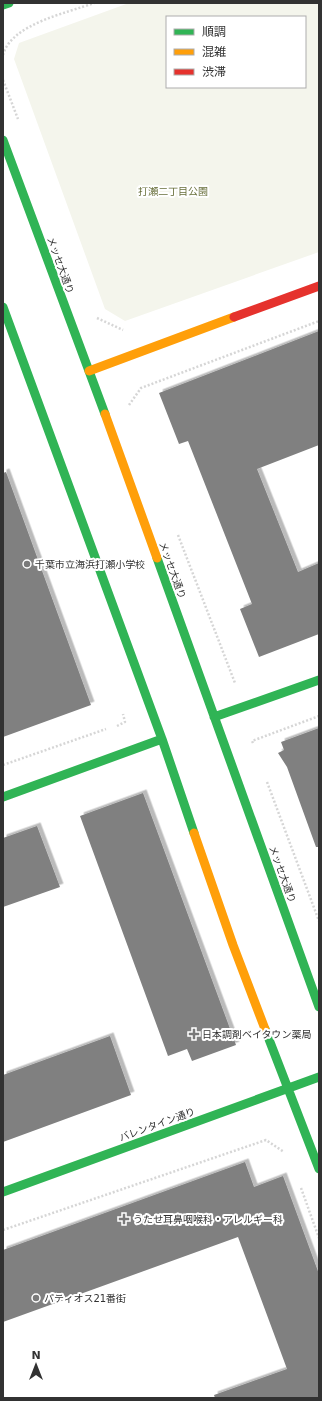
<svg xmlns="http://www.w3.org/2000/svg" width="322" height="1401" viewBox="0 0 322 1401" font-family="'DejaVu Sans','Noto Sans JP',sans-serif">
<defs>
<filter id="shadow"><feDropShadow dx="3.5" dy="-3.5" stdDeviation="0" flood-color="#0004"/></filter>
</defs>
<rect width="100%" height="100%" fill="#fff"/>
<!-- green -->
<path fill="#f4f5ec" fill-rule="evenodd" d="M129,3h190v249l-194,69 -20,-12 -91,-250 5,-16zM167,17h138v70h-138z"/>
<!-- building -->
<path fill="#808080" filter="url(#shadow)" d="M319,331v114l-62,24 41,103 21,-9v71l-60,23 -19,-48 12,-5 -64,-163 -9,3 -20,-51z
M6,472l85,233 -88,32v-264z
M319,728v119h-3l-29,-80 -9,-14 6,-3 -3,-8z
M143,793l93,252 -44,16 -5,-12 -19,7 -88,-240z
M37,826l23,61 -57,20v-69z
M110,1036l21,59 -128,47v-67z
M245,1162l9,25 29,-11 36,98v124h-104l-1,-3 73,-26 -49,-132 -235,85v-72z"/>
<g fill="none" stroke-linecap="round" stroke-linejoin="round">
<!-- path -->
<path stroke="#d6d6d6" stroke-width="2.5" stroke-dasharray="2 2" stroke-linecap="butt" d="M3,55c8,-31 64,-42 91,-52
M3,80l15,39
M97,318l26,12
M129,405l12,-17 178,-67
M178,535l57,148
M117,726l8,-4 -2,-8
M253,743l-1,-2 67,-25
M3,765l103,-36
M267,782l52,139
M301,1188l18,50
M3,1230l263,-90 18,12"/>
<!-- fast -->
<path stroke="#30b455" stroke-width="9" d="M3,5l6,-2
M3,140l102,274
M3,307l159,432 32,94
M157,558l162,449
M214,717l105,-37
M3,797l159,-58
M265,1029l54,140
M3,1192l316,-115"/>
<!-- slow -->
<path stroke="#ff9f0a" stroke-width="9" d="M89,371l145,-54
M105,414l52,144
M194,833l39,112 32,84"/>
<!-- jam -->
<path stroke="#e5322d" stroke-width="9" d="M234,317l85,-31"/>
</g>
<!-- markers -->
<g fill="#7a7a7a" stroke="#fff" stroke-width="1.5">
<circle cx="27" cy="564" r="4"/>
<path d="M192 1028h4v4h4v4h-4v4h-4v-4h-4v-4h4z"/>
<path d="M122 1213h4v4h4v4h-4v4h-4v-4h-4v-4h4z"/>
<circle cx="36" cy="1298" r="4"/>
</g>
<g text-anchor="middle" stroke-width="4" stroke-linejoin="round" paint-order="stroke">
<!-- park labels -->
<g font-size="10" fill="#69703c" stroke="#fff">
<text x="173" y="195">打瀬二丁目公園</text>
</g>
<!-- street labels -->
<g font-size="10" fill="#323232" stroke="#fff">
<text transform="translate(61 265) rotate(70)" y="4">メッセ大通り</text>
<text transform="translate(173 570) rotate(70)" y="4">メッセ大通り</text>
<text transform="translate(283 874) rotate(70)" y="4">メッセ大通り</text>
<text transform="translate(157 1124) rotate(-20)" y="4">バレンタイン通り</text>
</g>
<!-- poi labels -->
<g font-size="10" fill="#323232" stroke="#fff" text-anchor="start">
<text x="35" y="568">千葉市立海浜打瀬小学校</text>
<text x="202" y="1038">日本調剤ベイタウン薬局</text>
<text x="133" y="1223">うたせ耳鼻咽喉科・アレルギー科</text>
<text x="44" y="1302">パティオス21番街</text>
</g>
</g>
<!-- border -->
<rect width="322" height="1401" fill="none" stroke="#323232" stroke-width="8"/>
<!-- legend -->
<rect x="166" y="16" width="140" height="72" fill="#ffffff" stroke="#adadad"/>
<rect x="174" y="29" width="20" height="6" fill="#30b455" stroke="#adadad"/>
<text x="202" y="36" font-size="12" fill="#323232">順調</text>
<rect x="174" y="49" width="20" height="6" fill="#ff9f0a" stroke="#adadad"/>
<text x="202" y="56" font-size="12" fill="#323232">混雑</text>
<rect x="174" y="69" width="20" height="6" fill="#e5322d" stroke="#adadad"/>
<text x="202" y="76" font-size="12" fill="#323232">渋滞</text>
<!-- north arrow -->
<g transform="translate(36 1365)" stroke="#ffffff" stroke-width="3" paint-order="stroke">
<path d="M0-3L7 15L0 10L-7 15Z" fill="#323232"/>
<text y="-6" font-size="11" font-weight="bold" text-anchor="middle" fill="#323232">N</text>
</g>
</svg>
